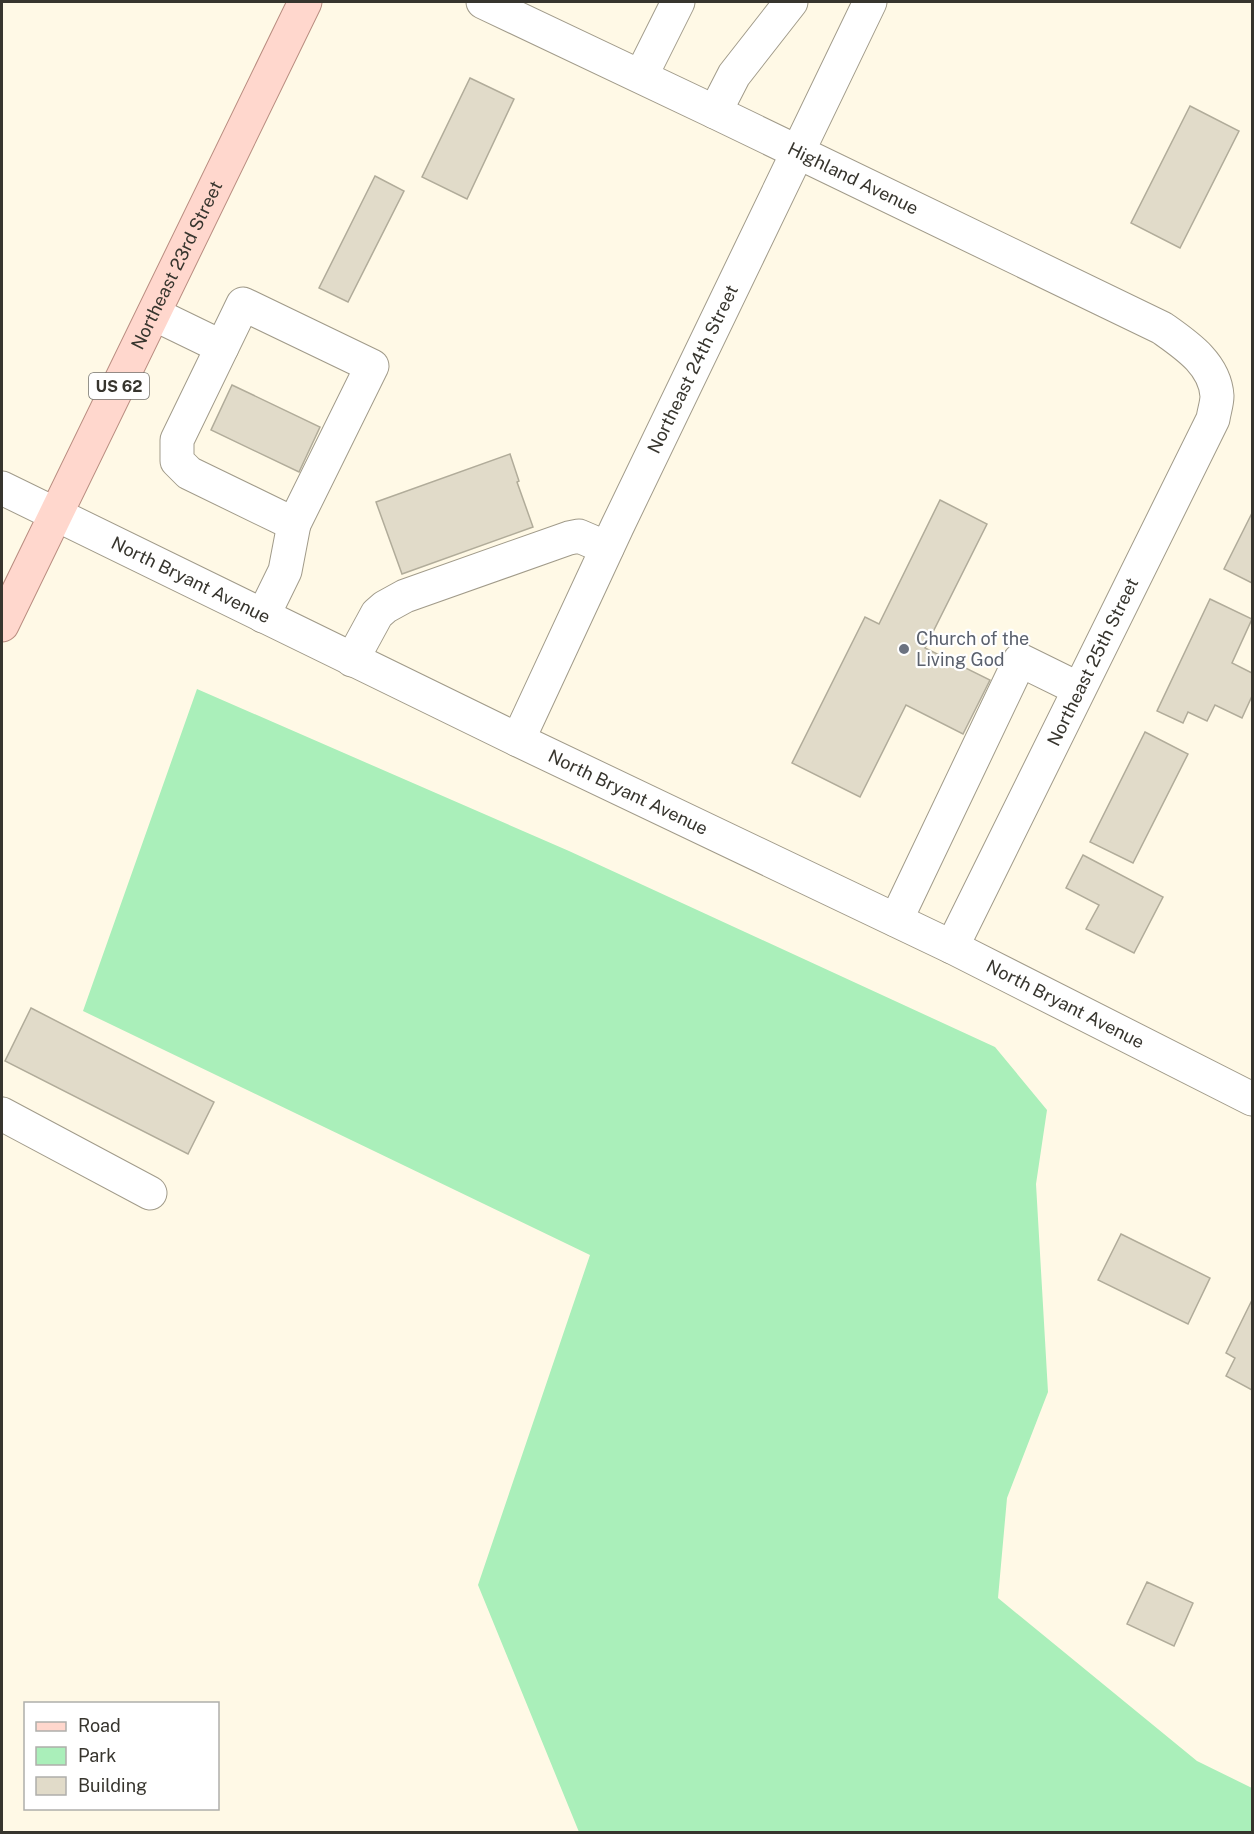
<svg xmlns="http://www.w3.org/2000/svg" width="1254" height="1834" viewBox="0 0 1254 1834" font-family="'Public Sans',sans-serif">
<rect width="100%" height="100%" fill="#fff9e6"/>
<!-- green -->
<path fill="#aaefba" d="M197,689l372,162 426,196 52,63 -11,74 12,208 -41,106 -9,100 199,163 55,27v44h-673l-101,-247 112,-330 -507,-244z"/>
<!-- building -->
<path fill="#e1dbc9" stroke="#b1ac9a" stroke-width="1.5" d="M470,78l44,21 -47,100 -45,-22z
M1190,106l49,25 -59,117 -49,-25z
M375,176l29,15 -56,111 -29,-14z
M232,385l88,42 -21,45 -88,-42z
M510,454l9,27 -2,1 16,45 -131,47 -26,-72z
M940,500l47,24 -62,124 65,32 -27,54 -57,-29 -46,92 -68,-34 73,-146 14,7z
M1252,513v70l-28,-14z
M1210,599l42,20 -20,44 20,10v23l-10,22 -27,-13 -8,16 -19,-9 -5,11 -26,-12z
M1145,732l43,22 -55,109 -43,-21z
M1083,855l80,42 -29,56 -48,-24 13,-24 -33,-17z
M31,1008l183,94 -26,52 -183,-93z
M1121,1234l89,44 -22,46 -90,-44z
M1252,1300v90l-26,-14 9,-18 -9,-5z
M1147,1582l46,21 -19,43 -47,-22z"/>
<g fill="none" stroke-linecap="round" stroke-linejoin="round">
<!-- minor casing -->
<g stroke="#a19b8a" stroke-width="35">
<g id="minor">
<path id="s1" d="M483,2l232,110 447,216c24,17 53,36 55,68 0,7 -3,16 -4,23l-261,528"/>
<path d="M641,76l37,-74"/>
<path d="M715,112l19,-37 57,-73"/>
<path d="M243,304l129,62 -78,158 -105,-51 -12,-12v-21z"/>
<path d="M154,314l68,33"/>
<path id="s2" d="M2,488l516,252 434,207 300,152"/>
<path d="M263,616l22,-45 9,-47"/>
<path d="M352,660l25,-46 8,-7 20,-11 164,-58 10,-2 28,12"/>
<path id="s3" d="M518,740l99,-213 253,-525"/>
<path d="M896,920l124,-260 59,29"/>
<path d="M2,1114l148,79"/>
</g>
</g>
<!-- major casing -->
<g stroke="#b98d80" stroke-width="35">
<g id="major">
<path id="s4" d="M2,625l303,-623"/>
</g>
</g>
<!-- minor -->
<use href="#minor" stroke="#fff" stroke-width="33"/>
<!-- major -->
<use href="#major" stroke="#ffd7cd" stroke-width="33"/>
</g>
<!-- markers -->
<circle fill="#6b7280" stroke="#fff" stroke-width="2" cx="904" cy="649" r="6"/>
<g text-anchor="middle" stroke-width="4.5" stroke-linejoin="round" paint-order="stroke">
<!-- shield labels -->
<rect fill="#fff" stroke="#73726d" stroke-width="1.5" x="89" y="373" width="60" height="26" rx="4.5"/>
<g font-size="16" font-weight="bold" fill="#37352e">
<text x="119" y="392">US 62</text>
</g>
<!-- street labels -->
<g font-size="18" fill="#37352e" stroke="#fff">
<text dy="6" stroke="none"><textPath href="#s1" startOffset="410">Highland Avenue</textPath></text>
<text dy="6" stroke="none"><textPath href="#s4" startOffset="400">Northeast 23rd Street</textPath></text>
<text dy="6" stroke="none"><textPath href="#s3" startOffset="410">Northeast 24th Street</textPath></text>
<text dy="6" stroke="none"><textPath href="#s2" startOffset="210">North Bryant Avenue</textPath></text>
<text transform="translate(1093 662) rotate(-64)" y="6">Northeast 25th Street</text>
<text dy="6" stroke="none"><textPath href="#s2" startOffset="696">North Bryant Avenue</textPath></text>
<text dy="6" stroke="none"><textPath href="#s2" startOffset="1182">North Bryant Avenue</textPath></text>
</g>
<!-- worship labels -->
<g font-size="18" fill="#5b616d" stroke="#fff" text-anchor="start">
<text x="916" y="645">Church of the<tspan x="916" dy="21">Living God</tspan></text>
</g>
</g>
<!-- border -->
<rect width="1254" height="1834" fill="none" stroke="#37352e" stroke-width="6"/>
<!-- legend -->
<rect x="24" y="1702" width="195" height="108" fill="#ffffff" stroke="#afaeab" stroke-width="1.5"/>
<rect x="36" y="1722" width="30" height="9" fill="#ffd7cd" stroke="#afaeab" stroke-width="1.5"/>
<text x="78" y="1732" font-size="18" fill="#37352e">Road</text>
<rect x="36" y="1747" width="30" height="18" fill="#aaefba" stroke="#afaeab" stroke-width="1.5"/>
<text x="78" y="1762" font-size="18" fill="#37352e">Park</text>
<rect x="36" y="1777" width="30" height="18" fill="#e1dbc9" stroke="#afaeab" stroke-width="1.5"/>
<text x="78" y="1792" font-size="18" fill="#37352e">Building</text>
</svg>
